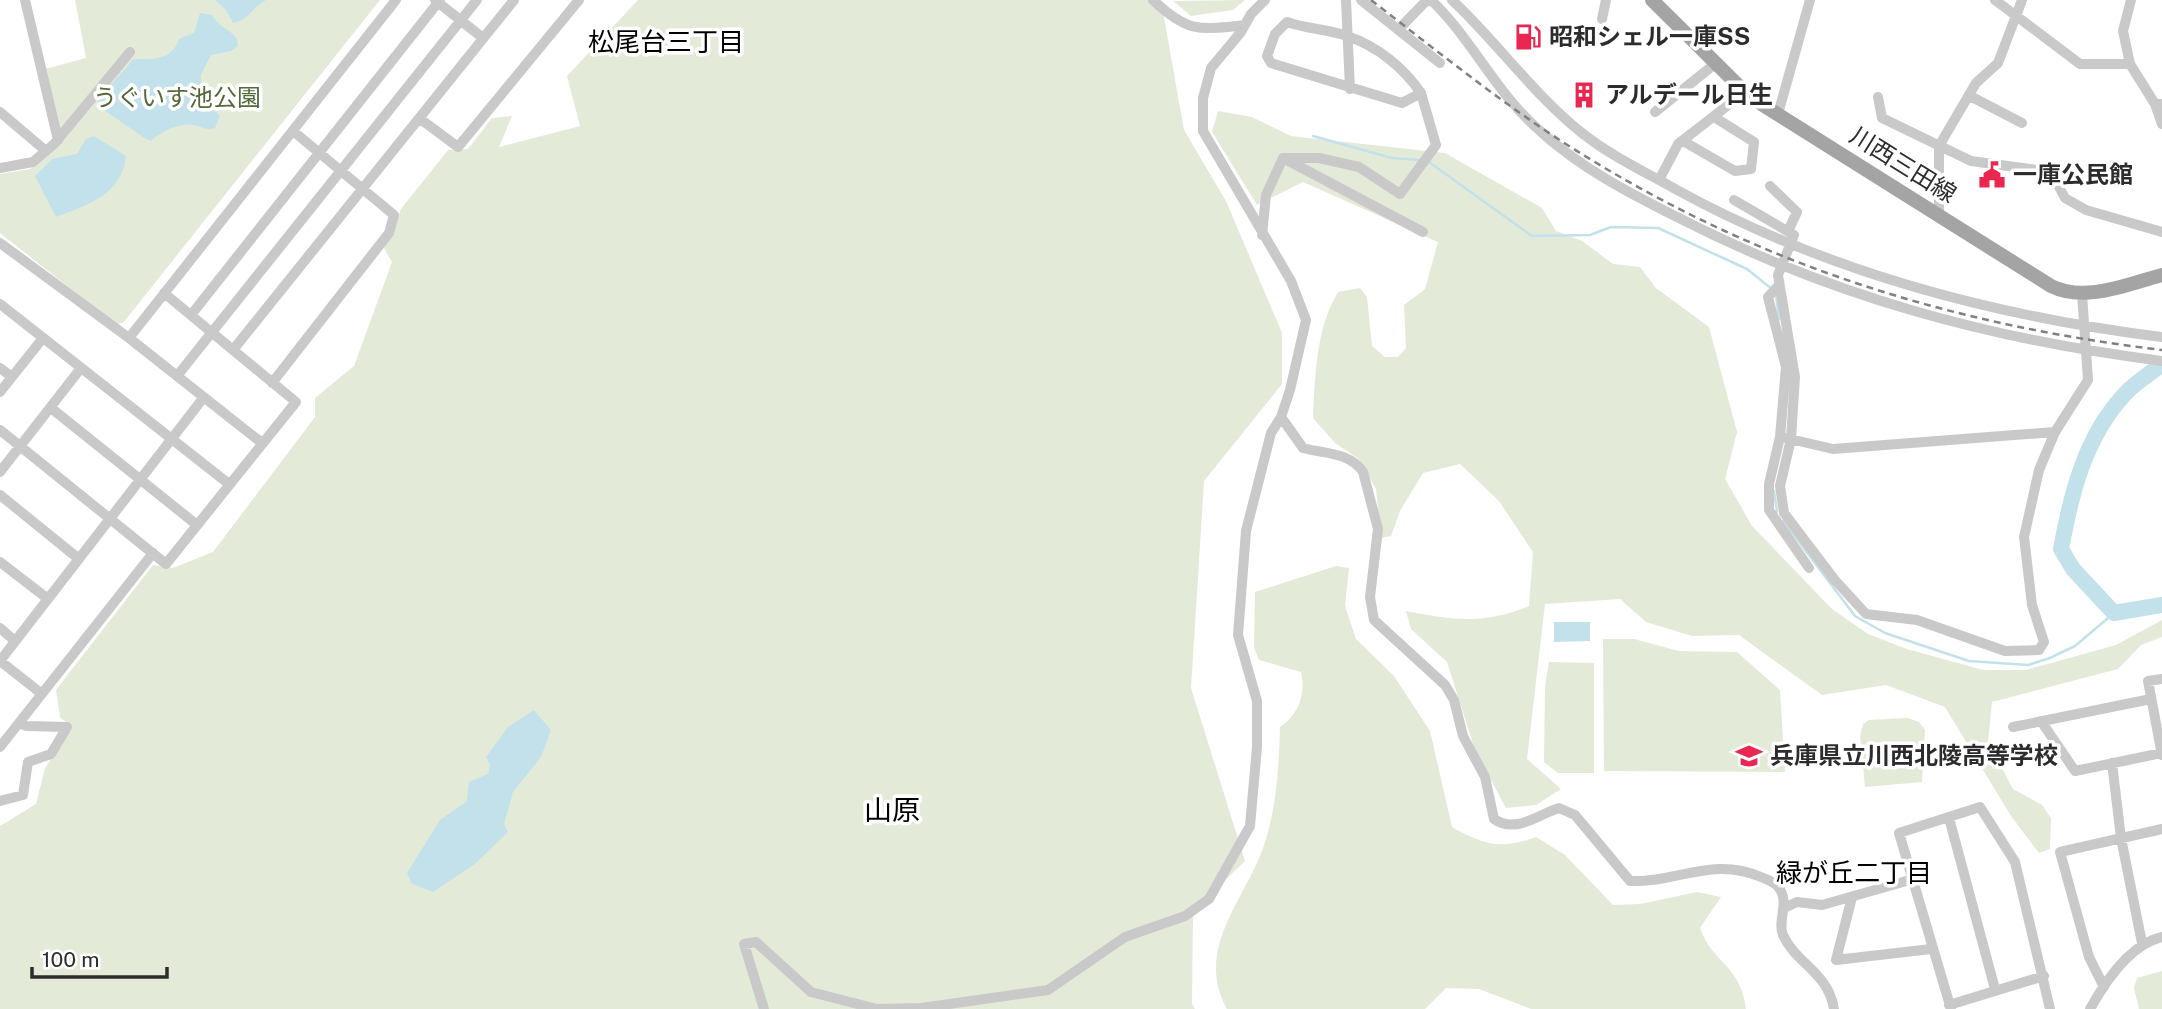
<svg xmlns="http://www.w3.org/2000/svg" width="2162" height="1009" viewBox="0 0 2162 1009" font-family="'Public Sans','Noto Sans JP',sans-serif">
<rect width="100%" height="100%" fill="#fff"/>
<!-- green -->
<path fill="#e4ead8" d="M75,0h305l-257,323 -6,1 -8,-5 -109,-86v-59l30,-5 27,-21 -12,-79 41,-11z
M638,0h518l6,6 22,124 42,71 56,132v51l-78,97 -13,207 54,173 -52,50 -1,93 3,5h-1195v-183l36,-22 9,-36 27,-41 -12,-10 -4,-27 97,-125 20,3 40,-16 102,-135v-19l39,-32 38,-104 -8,-14 17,-39 47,-59 20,-1 24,-31 20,-2 -13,31 81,-21 -13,-50z
M1245,0l-12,10 -42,6 -18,-15z
M1218,111l34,6 39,19 154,17 97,55 14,23 26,10 31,23 27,3 16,21 53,39 28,105 -12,47 27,47 80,83 36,25 39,15 76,21h43l90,-25 46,-25v17l-21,8 -23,24 -126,33 -4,40 25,47 29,16 9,13 -1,31 -11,4 -28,-37 -66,-109 -59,-22 -64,10 -83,-60 -47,1 -46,-14 -26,-23 -75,5 -18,155 34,30 -25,16 -30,3 -31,-58 -28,-88 -36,-33 -5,-18c49,9 75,14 123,-5l4,-54 -34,-51 -39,-37 -37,9 -23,38 -9,25 -10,2 -5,-49 -17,-30 -24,-16 -22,-25c2,-42 3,-90 25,-126l22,-4 7,9 5,49 13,11h13l8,-9 -2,-43 21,-16 13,-47 -135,-60 -46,23 -45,-73z
M1336,566l13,2 -4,38 11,33 38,37 36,55 22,96c32,18 49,23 84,10l29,18 48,50 27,-1 57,-12 24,5 -21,31c12,35 41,37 46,81h-215l-52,-20 -33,-1 -21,21h-198c-35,-62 23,-114 39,-170 11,-36 13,-75 14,-112 19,-13 26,-32 21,-55l-42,-12 -5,-12 1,-56z
M1603,639h31l45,12 58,1 43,38 5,82 -181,-1z
M1549,662l45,1v110h-36l-14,-11 1,-76z
M1908,718l11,4 6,8 -3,52 -57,5 -5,-51 3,-12 6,-4z
M2162,971v38h-23l-5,-21 3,-10z"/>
<!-- water -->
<path fill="#c3e1eb" d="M215,0h51c-12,6 -19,21 -33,23l-7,-13z
M200,13l12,2c6,12 17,13 25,24l1,7 -7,5 -20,4 -10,20v22l19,19 -5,12c-8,4 -13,-2 -22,-3 -14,-2 -32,6 -42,16l-5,-2 -42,-29 -6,-6c3,-13 26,-31 35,-45 19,0 39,2 46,-20l15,-6z
M94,136l32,20c-4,39 -39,49 -70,61l-21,-41 17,-17 25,-5 9,-15z
M1554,622h36v19l-36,1z
M534,710l17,20 -10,27 -28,35 -9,32 4,8 -33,32 -42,28 -21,-8 -5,-11 33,-53 27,-19 2,-19 19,-8 2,-9 -4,-8 22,-30z"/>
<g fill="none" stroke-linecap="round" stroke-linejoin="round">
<!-- stream -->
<path stroke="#c3e1eb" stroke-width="2.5" d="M1313,136l79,22 27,2
M1429,162l103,74 58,-1 21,-8 47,1 89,41 25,20
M1776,295l3,24
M1774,491l3,21
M1783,521l72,95 30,17 84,28 59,4 22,-7 25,-12 39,-33"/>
<!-- river -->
<path stroke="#c3e1eb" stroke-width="16" d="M2162,364c-12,10 -28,19 -38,31 -39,42 -53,99 -63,154l12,20 41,44 48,-8"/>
<!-- minor -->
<path stroke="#c9c9c9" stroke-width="10" d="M25,0l33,140
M435,0l48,38
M1153,0c35,33 46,30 92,25
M1346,0l4,89
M1361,0l79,63
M1431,0c41,39 65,93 108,130 40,37 90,63 138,87 156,80 313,122 485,144
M1452,0c45,42 81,94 130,133 29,23 63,39 95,57 150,82 316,126 485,147
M1995,0l85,64h50l25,40h7
M1602,19l4,-19
M1287,22c20,7 40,7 60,14 30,10 56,31 74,57l-19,10 -131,-40 -4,-7 8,-22z
M1398,30l29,-30
M2130,64l-7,-33 8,-31
M1970,96l52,27
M1878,97l4,21 89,43 80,11 14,26 21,12 76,22
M2155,104l7,20
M0,112l46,39
M1655,112l61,-49
M1778,114l32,-114
M419,118l39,29 121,-147
M1683,141l52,30 16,-2 3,-27 -40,-25
M1283,158h36l40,9 41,27 36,-49 -15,-52
M1285,159l138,73
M0,168l33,-6 21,-18 76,-92
M1659,180l19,-36 67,-52
M1770,186l27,26 -8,17
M1734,200l60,35 -16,40 17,102 -4,62 -11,47 4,27 50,66 32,35 51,6 88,31 34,-1 5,-8 -12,-37 -8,-68 15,-67 16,-38 33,-52 -6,-86
M1939,213v-67l37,-63 22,-20 24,-63
M1262,235l4,-40 17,-37
M0,243l129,95 267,-338
M1778,286l-10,11 18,70 -6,70 -11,47v26l40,58
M0,304l229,180
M191,315l249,-315
M129,338l133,105
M233,350l281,-350
M0,368l12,9
M177,376l300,-376
M272,383l117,-150 5,-18 -101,-84
M0,392l43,-54
M51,408l146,117
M1281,417l22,31c21,6 47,4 60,24l15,57 -8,68 4,23 71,65 9,15 9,36 22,41 9,42c22,15 43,-4 65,-11l16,7 55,66c47,2 82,-25 131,-4 7,3 14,5 18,11 11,14 -2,33 4,47 13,29 45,37 51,74
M0,430l166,134 130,-162 -132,-109
M1786,438l47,11 222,-17
M0,472l81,-104
M0,495l79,64
M0,562l48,37
M0,628l15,13
M2162,679l-14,2 14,74
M42,694l-42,-33 204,-264
M2041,721l34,50 87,-18
M2013,727l138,-28
M0,747l153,-194
M2112,763l9,75 21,105
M0,801l23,-6 5,-33 23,-8 16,-27 -41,-1 -7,-3
M1949,818l46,171
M1852,897l-16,63 95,-11
M1784,908l13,-6 25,3 88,-25
M2104,987l-15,-30 -29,-105 102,-23
M1949,1005l95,-29
M764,1009l-20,-65 12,-2 55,50 66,17 44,-1 127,-18 77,-53 60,-21 24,-17 41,-73 7,-79v-46l-19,-66 8,-104 25,-98 10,-16 9,-27 16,-70 -15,-39 -88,-150v-33l8,-30 30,-36 10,-18 14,-14
M1951,1009l-52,-176 81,-26 35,55 35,147
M2090,1009c15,-27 40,-65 72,-72"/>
<!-- major -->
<path stroke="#a4a4a4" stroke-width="14" d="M1652,0l93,92 18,13 288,181c34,17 77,-2 111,-11"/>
<!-- rail -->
<path stroke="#818181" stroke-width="2.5" stroke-dasharray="7 5" stroke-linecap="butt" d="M1371,0c70,54 139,110 214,156 180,111 368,169 577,194"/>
</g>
<!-- icons -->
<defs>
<g id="fuel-bare" transform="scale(2.1)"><path d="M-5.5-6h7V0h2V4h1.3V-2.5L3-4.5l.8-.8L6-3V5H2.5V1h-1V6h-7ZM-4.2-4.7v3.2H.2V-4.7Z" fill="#e92750" stroke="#fff" stroke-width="2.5" paint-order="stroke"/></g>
<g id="building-bare" transform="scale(2.1)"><path d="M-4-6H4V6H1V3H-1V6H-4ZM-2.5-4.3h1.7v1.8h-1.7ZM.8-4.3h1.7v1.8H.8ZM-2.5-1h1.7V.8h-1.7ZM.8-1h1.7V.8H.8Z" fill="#e92750" stroke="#fff" stroke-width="2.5" paint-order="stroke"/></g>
<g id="civic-bare" transform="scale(2.1)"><path d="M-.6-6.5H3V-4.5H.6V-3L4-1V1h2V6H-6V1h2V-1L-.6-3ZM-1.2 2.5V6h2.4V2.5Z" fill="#e92750" stroke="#fff" stroke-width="2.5" paint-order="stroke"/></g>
<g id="school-bare" transform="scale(2.1)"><path d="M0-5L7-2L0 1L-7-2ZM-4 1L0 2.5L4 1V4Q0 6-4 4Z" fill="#e92750" stroke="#fff" stroke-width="2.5" paint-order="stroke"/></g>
</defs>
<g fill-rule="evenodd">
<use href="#fuel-bare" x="1528" y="37"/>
<use href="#building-bare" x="1584" y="95"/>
<use href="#civic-bare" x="1992" y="175"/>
<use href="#school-bare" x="1749" y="756"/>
</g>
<g text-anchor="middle" stroke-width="7" stroke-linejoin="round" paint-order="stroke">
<!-- poi labels -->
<g font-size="24" font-weight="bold" fill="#2c2c2c" stroke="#fff" text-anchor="start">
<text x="1549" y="45">昭和シェル一庫SS</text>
<text x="1605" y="103">アルデール日生</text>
<text x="2013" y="183">一庫公民館</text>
<text x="1770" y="764">兵庫県立川西北陵高等学校</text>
</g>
<!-- park labels -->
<g font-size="24" fill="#556838" stroke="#fff">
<text x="177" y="106">うぐいす池公園</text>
</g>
<!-- street labels -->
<g font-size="24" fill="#2c2c2c" stroke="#fff">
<text transform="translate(1903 165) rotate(32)" y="8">川西三田線</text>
</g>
<!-- neighbourhood labels -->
<g font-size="26" fill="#000" stroke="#fff">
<text x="666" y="51">松尾台三丁目</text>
<text x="1854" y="882">緑が丘二丁目</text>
</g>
<!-- quarter labels -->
<g font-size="28" fill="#000" stroke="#fff">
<text x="892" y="820">山原</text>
</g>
</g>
<!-- scale -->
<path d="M32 967v10h135v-10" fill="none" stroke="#2c2c2c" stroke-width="3.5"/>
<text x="42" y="967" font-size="21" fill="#2c2c2c" stroke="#ffffff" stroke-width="5" paint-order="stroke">100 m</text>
</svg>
